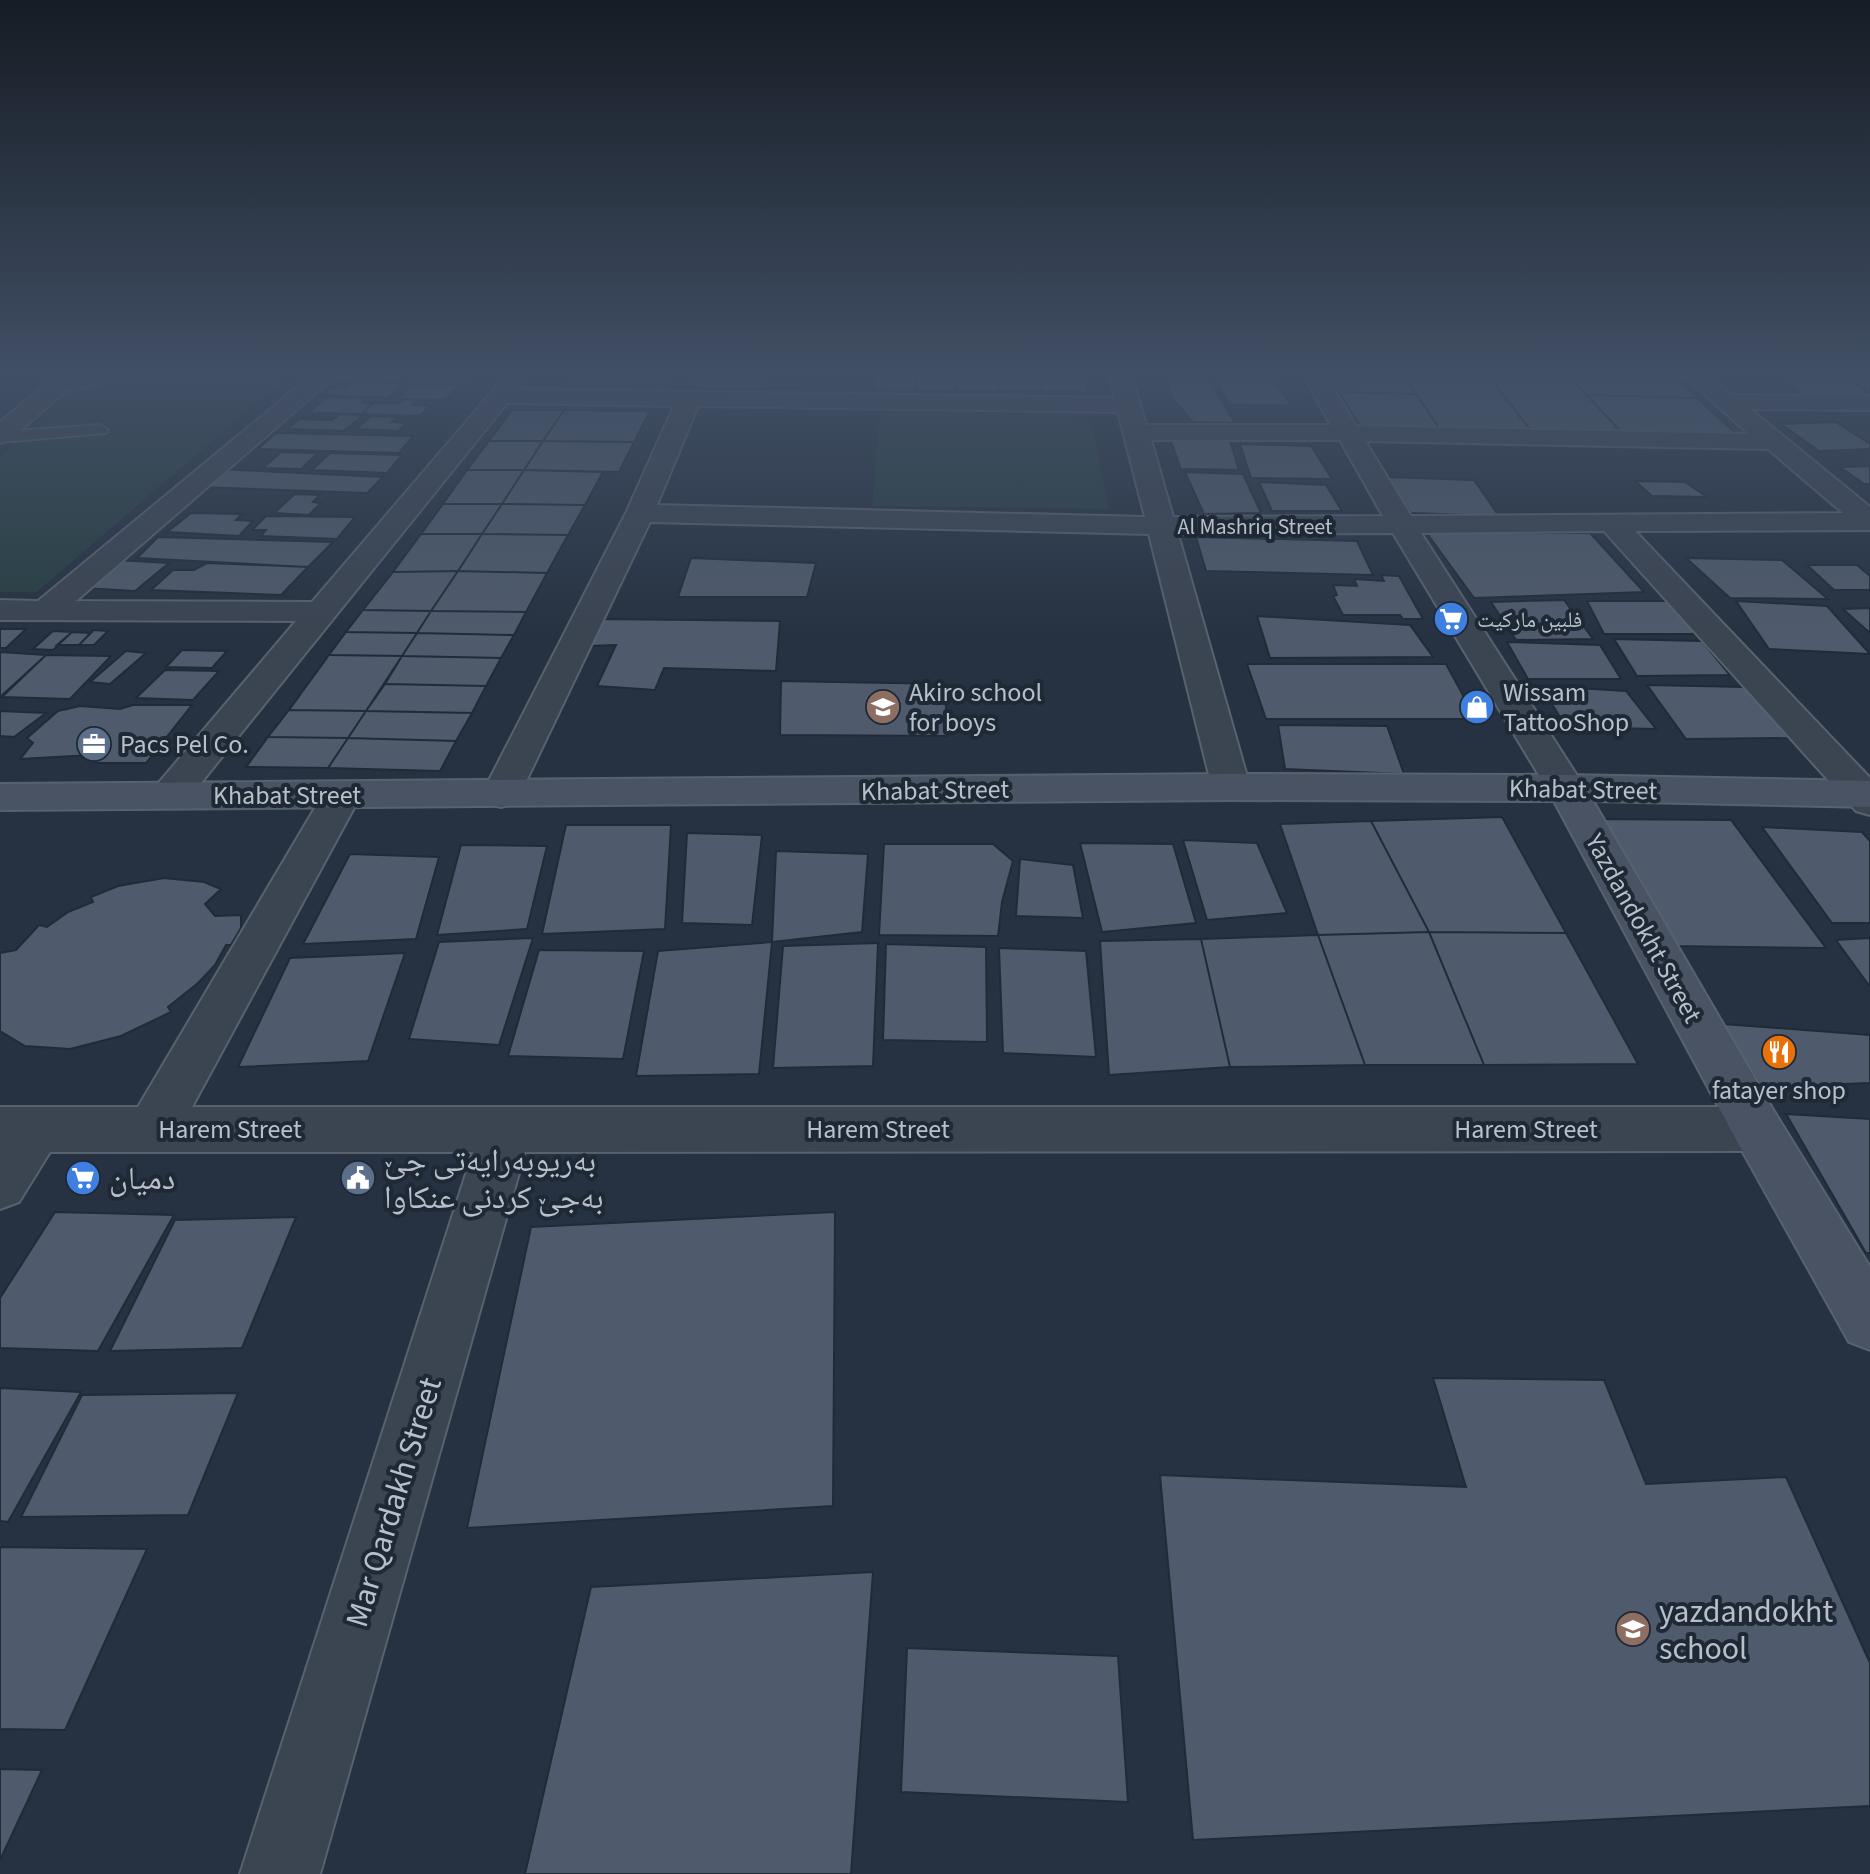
<svg xmlns="http://www.w3.org/2000/svg" width="1870" height="1874" viewBox="0 0 1870 1874" font-family="'Source Sans 3','Noto Naskh Arabic',sans-serif">
<rect width="100%" height="100%" fill="#263241"/>
<!-- green -->
<path fill="#283f42" d="M137,373h154l-254,219h-37v-135l74,-69z
M880,409l172,2 39,12 18,86 -237,-3z"/>
<!-- building -->
<path fill="#4f5b6c" stroke="#212b38" stroke-width="2" d="M342,373h65l-9,9 -64,-1z
M418,373h52l-3,3h7l-5,7h-61z
M574,373h40l-6,10h-42z
M614,373h39l-6,10h-39z
M653,373h40l-25,2 -1,8h-20z
M696,373h74l-5,15 -19,1h-44l-11,-5z
M876,373h41l-2,17 -42,-1z
M917,373h39l-1,17h-40z
M956,373h42l1,18 -44,-1z
M998,373h42l2,18h-43z
M1040,373h45l3,19 -46,-1z
M1328,373l74,1 14,20 -77,-2z
M1486,373h80l4,5 -83,-3z
M1486,373l5,6 -87,-2 -2,-4z
M1566,373h104l27,25 -110,-3z
M1487,375l83,3 53,56 -91,-2z
M1779,376h66l25,19h-66z
M1845,376h25v16z
M1165,377h42l28,46 -42,-1 -20,-23z
M1271,377l21,29 -63,-2 -13,-24z
M1404,377l87,2 41,53 -92,-3z
M353,382l50,1 -15,15 -64,-3 7,-8 15,1z
M411,384l49,1 -9,10 -11,5 -43,-1z
M1339,392l77,2 24,35 -80,-3z
M1587,395l110,3 43,39 -117,-3z
M326,397l39,1 -4,5h12l-11,11 -54,-1z
M404,399l14,1 -5,5 17,1 -10,10 -58,-2 11,-11 24,1z
M512,410h52l-21,31h-54z
M564,410l86,1 -16,31 -91,-1z
M340,414l22,2 -18,15 -57,-2 12,-10 33,1z
M371,416l27,1 -6,5 15,1 -9,8 -42,-2z
M1836,422l34,22v5l-51,2 -38,-27z
M276,433l137,3 -14,17 -141,-4z
M1170,439l60,2 9,29 -58,-1z
M489,441h54l-19,29h-57z
M543,441l91,1 -15,30 -95,-2z
M1240,444l71,2 21,33 -81,-1z
M281,452l37,1 -17,16 -38,-1z
M330,453l72,2 -15,18 -75,-3z
M1870,466v18h-6l-24,-17z
M218,469l165,8 -16,16 -170,-6z
M467,470h57l-22,34h-59z
M524,470l79,2 -18,33 -83,-1z
M1185,472l58,2 18,39 -57,1z
M1385,477l89,3 25,36 -88,-3z
M1635,481l50,1 22,15 -55,-1z
M1259,482l67,3 16,26h-70z
M295,494l25,1 -7,7 8,1 -12,12 -35,-2z
M443,504h59l-20,30h-61z
M502,504l83,1 -17,30 -86,-1z
M191,513l51,1 -6,6 17,1 -14,15 -72,-4z
M266,516l89,1 -18,22 -76,-3 5,-6h-14z
M1426,532l164,1 54,59 -170,6z
M421,534h61l-24,37 -65,1z
M482,534l86,1 -21,38 -89,-2z
M158,537l175,5 -25,25 -171,-9z
M1196,537l161,4 16,34 -167,-4z
M691,558l125,5 -9,34h-129z
M1686,558l96,2 46,39 -98,-1z
M117,560l52,3 -34,28 -52,-3z
M207,563l101,4 -27,28 -130,-5 22,-20h21z
M1807,565h50l13,11v14h-36z
M458,571l-27,40 -68,-1 30,-38z
M458,571l89,2 -21,39 -95,-1z
M1381,575l18,1 24,43h-20l-3,-4h-57l-10,-19 4,-1 -4,-10 24,1 -3,-7 30,2z
M1564,600l29,39 -77,1 -25,-38z
M1587,601h84l31,33h-98z
M1736,601l91,5 43,48 -101,-5z
M1870,608v25l-27,-24z
M363,610l68,1 -14,22 -71,-1z
M431,611l95,1 -12,23 -97,-2z
M1257,616l153,9 23,32 -163,1z
M598,619l182,2 -4,50 -112,-3 -9,22 -58,-4 19,-41 -28,1z
M0,629h26l-20,19h-6z
M93,630l15,1 -14,14h-15z
M53,631l19,1 -19,18 -20,-1z
M72,632l19,1 -12,12h-22z
M346,632l71,1 -15,23 -73,-1z
M417,633l97,2 -13,23 -99,-2z
M1614,639l88,2 28,34 -93,1z
M1507,642l93,3 21,34h-93z
M182,650l45,1 -15,17 -46,-1z
M126,651l20,2 -36,31 -20,-2z
M0,652l46,3 -46,42z
M46,655l65,1 -41,43 -68,-2z
M329,655l73,1 -36,55 -77,-1z
M402,656l99,2 -15,28 -101,-2z
M1247,664h199l30,55h-210z
M165,670l54,1 -26,29 -57,-2z
M781,681l164,3 2,52 -167,-1z
M385,684l101,2 -14,27 -106,-2z
M1647,685l97,2 48,51 -106,1z
M1541,686l85,5 30,38 -90,-2z
M133,705h59l-46,58h-51l-4,-8 -71,4 13,-16 -6,-5 31,-27 22,-5 40,3z
M289,710l77,1 -18,27 -80,-1z
M0,711l46,2 -32,24 -14,-1z
M366,711l106,2 -16,28 -108,-3z
M1278,725l109,1 17,48 -119,-5z
M268,737l80,1 -20,30 -82,-1z
M348,738l108,3 -16,30 -112,-3z
M1502,817l64,116 -137,-1 -58,-111z
M1594,819l137,1 95,128 -155,-2z
M1371,821l58,111 -111,3 -38,-111z
M566,825h105l-6,104 -123,5z
M1762,827l100,5 8,9v82h-38z
M687,833l75,2 -10,90 -70,-2z
M1183,840l74,3 30,70 -80,7z
M1080,843l93,1 23,79 -94,9z
M884,844h109l20,17 -11,41 -4,34 -119,-1z
M461,845l86,1 -20,83 -90,6z
M776,851l92,3 -6,78 -90,10z
M350,854l89,3 -23,82 -113,5z
M1020,859l53,6 10,53 -67,-2z
M164,878l40,4 17,7 -16,15 10,12 26,-1v13l-10,17h-5l-11,20 -17,18 -30,24 3,5 -50,24 -51,13 -45,-3 -25,-15v-78l16,-3 23,-25 8,2 21,-15 25,-10 -2,-5 27,-11z
M1429,932l137,1 72,131 -154,1z
M1429,932l55,133h-119l-47,-130z
M1318,935l47,130 -135,2 -29,-128z
M533,938l-34,107 -90,-6 30,-97z
M1870,938v49l-34,-47z
M1201,939l29,128 -121,8 -9,-134z
M772,942l-13,132 -123,2 22,-125z
M878,943l-5,123 -100,2 10,-122z
M886,944l100,3 1,95 -104,-2z
M999,948l87,3 10,106 -93,-4z
M539,950l105,1 -21,108 -115,-3z
M405,953l-37,108 -130,6 52,-109z
M1723,1024l147,11v48l-109,4z
M1786,1114l84,5v134h-4z
M55,1212l119,3 -76,136 -98,-3v-50z
M835,1212l-2,294 -366,22 64,-301z
M296,1217l-54,131 -132,3 65,-131z
M1433,1378l171,2 42,104 140,-7 84,186v143l-677,34 -33,-365 306,12z
M0,1388l81,4 -73,130 -8,-1z
M238,1393l-50,122 -167,2 61,-122z
M0,1547l147,2 -82,181 -65,-1z
M873,1572l-22,302h-326l66,-287z
M907,1648l211,8 10,146 -227,-10z
M0,1769l42,1 -42,90z"/>
<g fill="none" stroke-linecap="round" stroke-linejoin="round">
<!-- lane casing -->
<g stroke="#58626e" stroke-width="4">
<path id="lane" d="M100,425l8,5 -2,3 -106,9v-10z"/>
</g>
<!-- street casing -->
<g stroke="#58626e" stroke-width="4">
<path id="street" d="M46,373h22l1,4 17,-4h42l-3,5 -59,13 -57,49 -9,3v-21l46,-38z
M314,373h25l-263,228 236,1 196,-229 21,2 -10,14 596,9 -6,-25h22l15,52h185l-29,-52h22l32,53 393,8 -69,-61h25l27,22 138,1v14l-120,-1 120,98v23l-235,1 235,247v37l-14,-4 -252,-280 -183,2 164,255 -5,9 -14,4 -14,-4 -159,-264 -215,1 72,253 -5,9 -14,4 -14,-4 -5,-9 -63,-253 -499,-12 -130,272 -5,9 -14,4 -14,-4 -5,-9 144,-281 48,-107 -167,-3 -323,401 -14,4 -14,-4 -5,-9 5,-9 140,-165 -296,-1v-20l38,1zM698,406l420,6 27,105 -488,-12zM1151,440h189l43,76 -210,1zM1365,441l403,8 75,64 -432,3z
M342,782l14,4 5,9 -169,312h1565l18,6 8,16 -8,16 -18,6 -1232,1 -205,722h-80l233,-722h-423l-31,50 -19,7v-102h138l190,-321z"/>
</g>
<!-- secondary casing -->
<g stroke="#58626e" stroke-width="4">
<path id="secondary" d="M1231,774l335,1 304,6v26l-277,-6 182,312 95,154v83l-21,-8 -110,-197 -185,-344 -323,-1 -1231,10v-26z"/>
</g>
<!-- lane -->
<use href="#lane" fill="#3b4451" fill-rule="evenodd"/>
<!-- street -->
<use href="#street" fill="#3b4451" fill-rule="evenodd"/>
<!-- secondary -->
<use href="#secondary" fill="#495364" fill-rule="evenodd"/>
</g>
<!-- sky -->
<linearGradient id="sky" x2="0" y2="1"><stop stop-color="#151c24"/><stop offset="0.59" stop-color="#414f65"/><stop offset="1" stop-color="#414f65" stop-opacity="0"/></linearGradient>
<rect width="1870" height="635" fill="url(#sky)"/>
<!-- icons -->
<defs>
<g id="supermarket-disc" transform="scale(1.8)"><circle r="9.5" fill="#3f7fe0" stroke="#1f2936"/><path d="M-6-5.5h2.5l.6 2H6L4.5 2H-2.5L-4.4-4H-6ZM-1.5 3.2a1.3 1.3 0 1 0 .1 0ZM3 3.2a1.3 1.3 0 1 0 .1 0Z" fill="#fff"/></g>
<g id="school-disc" transform="scale(1.8)"><circle r="9.5" fill="#8d6e63" stroke="#1f2936"/><path d="M0-5L7-2L0 1L-7-2ZM-4 1L0 2.5L4 1V4Q0 6-4 4Z" fill="#fff"/></g>
<g id="shop-disc" transform="scale(1.8)"><circle r="9.5" fill="#3f7fe0" stroke="#1f2936"/><path d="M-5-2.5h2.3a2.7 3.5 0 0 1 5.4 0H5L5.5 6h-11ZM-1.5-2.5h3a1.5 2.3 0 0 0-3 0Z" fill="#fff"/></g>
<g id="office-disc" transform="scale(1.8)"><circle r="9.5" fill="#5c6f8a" stroke="#1f2936"/><path d="M-6-3h4V-5.5h4V-3h4V5H-6ZM-1-4.5V-3h2v-1.5ZM-6 0V1H6V0Z" fill="#fff"/></g>
<g id="restaurant-disc" transform="scale(1.8)"><circle r="9.5" fill="#e8710a" stroke="#1f2936"/><path d="M-5-6h1v4h1v-4h1v4h1v-4h1v5L-1.5 .5V6h-2V.5L-5-1ZM5-6V6H3V1.5H1.5Q1.5-4 5-6Z" fill="#fff"/></g>
<g id="civic-disc" transform="scale(1.8)"><circle r="9.5" fill="#5c6f8a" stroke="#1f2936"/><path d="M-.6-6.5H3V-4.5H.6V-3L4-1V1h2V6H-6V1h2V-1L-.6-3ZM-1.2 2.5V6h2.4V2.5Z" fill="#fff"/></g>
</defs>
<g fill-rule="evenodd">
<use href="#supermarket-disc" x="1451" y="619"/>
<use href="#school-disc" x="883" y="707"/>
<use href="#shop-disc" x="1477" y="707"/>
<use href="#office-disc" x="94" y="744"/>
<use href="#restaurant-disc" x="1779" y="1052"/>
<use href="#supermarket-disc" x="83" y="1178"/>
<use href="#civic-disc" x="358" y="1178"/>
<use href="#school-disc" x="1633" y="1629"/>
</g>
<g text-anchor="middle" stroke-width="8" stroke-linejoin="round" paint-order="stroke">
<!-- far-street labels -->
<g font-size="22" fill="#b7bfcb" stroke="#1f2936">
<text x="1255" y="534">Al Mashriq Street</text>
</g>
<!-- far-poi labels -->
<g font-size="22" fill="#b7bfcb" stroke="#1f2936" text-anchor="start">
<text x="1477" y="627">فلبين ماركيت</text>
</g>
<!-- poi labels -->
<g font-size="26" fill="#b7bfcb" stroke="#1f2936" text-anchor="start">
<text x="909" y="701">Akiro school<tspan x="909" dy="30">for boys</tspan></text>
<text x="1503" y="701">Wissam<tspan x="1503" dy="30">TattooShop</tspan></text>
<text x="120" y="753">Pacs Pel Co.</text>
<text x="1779" y="1099" text-anchor="middle">fatayer shop</text>
</g>
<!-- street labels -->
<g font-size="26" fill="#b7bfcb" stroke="#1f2936">
<text transform="translate(1583 789) rotate(1)" y="9">Khabat Street</text>
<text transform="translate(935 790) rotate(-1)" y="9">Khabat Street</text>
<text x="287" y="804">Khabat Street</text>
<text transform="translate(1644 928) rotate(61)" y="9">Yazdandokht Street</text>
<text x="230" y="1138">Harem Street</text>
<text x="878" y="1138">Harem Street</text>
<text x="1526" y="1138">Harem Street</text>
</g>
<!-- near-poi labels -->
<g font-size="32" fill="#b7bfcb" stroke="#1f2936" text-anchor="start">
<text x="384" y="1171">بەریوبەرایەتی جێ<tspan x="384" dy="37">بەجێ کردنی عنکاوا</tspan></text>
<text x="109" y="1189">دميان</text>
<text x="1659" y="1622">yazdandokht<tspan x="1659" dy="37">school</tspan></text>
</g>
<!-- near-street labels -->
<g font-size="32" fill="#b7bfcb" stroke="#1f2936">
<text transform="translate(393 1502) rotate(-73)" y="11">Mar Qardakh Street</text>
</g>
</g>
</svg>
